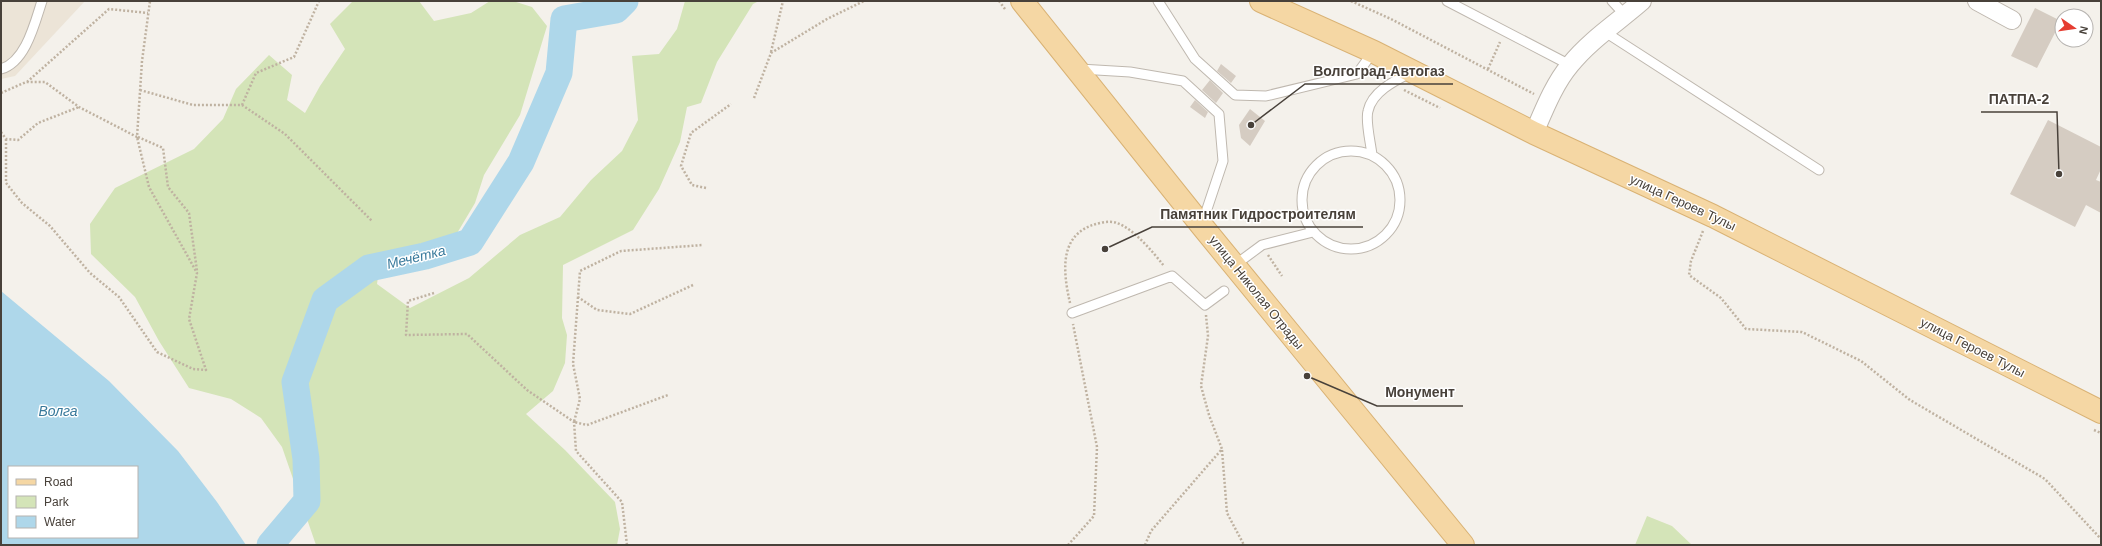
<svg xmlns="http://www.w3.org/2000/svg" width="2102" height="546" viewBox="0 0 2102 546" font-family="Arial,sans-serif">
<rect width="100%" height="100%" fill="#f4f1eb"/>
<!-- education -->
<path fill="#ece4d7" d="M1,1h84l-70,75 -14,3z"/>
<!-- green -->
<path fill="#d4e4b8" d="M353,1h66l15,20 37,-8 19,-12h23l19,6 15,19 -27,89 -36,60 -9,28 -19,32 -35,13 -40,6 -4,30 33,24 59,-30 51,-43 40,-18 31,-37 31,-29 16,-31 -6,-64 27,-2 18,-25 8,-28h74l-6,3 -36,58 -16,41 -14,4 -7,35 -21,47 -26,41 -70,35 -1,53 5,17 -2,28 -12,28 -27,23 39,36 50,52 5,27 -3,16h-301l-34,-98 -21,-29 -30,-19 -42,-11 -30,-47 -24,-44 -44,-43 -1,-30 25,-36 79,-39 29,-30 13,-30 33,-34 23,20 -5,25 18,13 15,-27 25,-37 -15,-25z
M1647,516l25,10 20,19h-57z"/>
<!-- water -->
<path fill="#aed7ea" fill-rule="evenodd" d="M1,291l108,90 69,70 39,51 29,43h-245zM9,467h128v70h-128z"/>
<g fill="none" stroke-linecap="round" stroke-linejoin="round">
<!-- river -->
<path stroke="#aed7ea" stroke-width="27" d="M270,545l37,-44 -1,-42 -11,-77 30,-82 44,-32 56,-12 45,-14 51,-80 38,-89 5,-54 52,-9 9,-9"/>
</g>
<!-- building -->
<path fill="#d5ccc2" d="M2035,8l26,13 -24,47 -26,-12z
M1221,64l15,12 -5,7 -14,-12z
M1210,80l13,13 -7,10 -14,-13z
M1195,100l13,12 -3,6 -15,-11z
M1250,109l15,12 -15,25 -9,-8 -2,-13z
M2048,120l53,27v22l-5,11 5,2v31l-15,-8 -11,22 -65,-33z"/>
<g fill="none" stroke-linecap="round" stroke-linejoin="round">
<!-- service casing -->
<g stroke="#bfb8af" stroke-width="11">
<path id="service" d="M1158,1l37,58 40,36 31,1 91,-22 16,-22
M1447,1l123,64
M1612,1l13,14
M1605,32l214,138
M1,69c25,-7 34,-47 41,-68
M1080,69l50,3 53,9 36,33 4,47 -21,63
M1302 200a49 49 0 1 1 98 0a49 49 0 1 1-98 0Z
M1372,155c-1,-11 -7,-34 -4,-44 4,-19 26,-30 42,-38
M1235,265l27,-20 51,-13
M1072,313l100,-37 33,29 19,-14"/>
</g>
<!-- minor casing -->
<g stroke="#bfb8af" stroke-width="20">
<path id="minor" d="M1977,1l35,19
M1534,133c10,-23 20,-49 36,-68 20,-25 48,-43 72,-64"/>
</g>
<!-- primary casing -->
<g stroke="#d9b274" stroke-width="24">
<path id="primary" d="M1022,1l180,225 261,319
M1261,1l113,51 160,81 179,83 388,196"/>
</g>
<!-- path -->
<path stroke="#bfb2a1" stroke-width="2.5" stroke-dasharray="2 2" stroke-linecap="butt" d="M999,1l6,8
M1351,1l40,18 143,75
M771,52l12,-51
M1488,69l12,-27
M27,82l82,-73 39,4
M140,90l53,15h49l43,29 87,87
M1404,90l36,18
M1,93l25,-11h19l34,25 58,30 5,-76 8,-60
M754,98l17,-45 56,-34 37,-18
M242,105l14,-32 38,-16 25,-56
M1,132l5,7 12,1 20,-17 41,-16
M138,137l25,11 5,39 21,26 8,58
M6,139v44l16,20 28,23 40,47 29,24 38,55 36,17 13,1 -17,-51 8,-46 -48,-86 -12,-50
M706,188l-14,-3 -11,-19 10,-33 40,-29
M1703,231l-12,30 -2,14 32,23 25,31 56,3 59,29 49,39 135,79 56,60
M1268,255l14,21
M693,285l-63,29 -33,-4 -19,-13 2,-26 41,-20 82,-6
M434,293l-26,8 -2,34 61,-1 60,56 47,32 2,29 46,51 5,43
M578,297l-5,67 7,35 -6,23 13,3 81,-30
M1070,303c-6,-27 -12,-64 20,-77 8,-3 19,-6 27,-3 17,6 36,29 47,43
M2094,430l7,3
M1222,450l5,63 17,32
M1068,545l26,-29 3,-69 -24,-123
M1145,545l6,-14 71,-82 -13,-34 -8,-29 7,-50 -2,-21"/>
<!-- service -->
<use href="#service" stroke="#fff" stroke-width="9"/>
<!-- minor -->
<use href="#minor" stroke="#fff" stroke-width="18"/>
<!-- primary -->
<use href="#primary" stroke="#f5d7a4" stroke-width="22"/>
</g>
<g text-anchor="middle" stroke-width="3" stroke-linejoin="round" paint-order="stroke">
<!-- street labels -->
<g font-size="13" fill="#48413a" stroke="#fff">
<text transform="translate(1683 202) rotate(25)" y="5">улица Героев Тулы</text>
<text transform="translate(1257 292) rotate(51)" y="5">улица Николая Отрады</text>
<text transform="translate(1973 347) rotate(27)" y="5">улица Героев Тулы</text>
</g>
<!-- water labels -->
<g font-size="14" font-style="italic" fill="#38799b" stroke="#fff">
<text transform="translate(416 257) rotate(-14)" y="5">Мечётка</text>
<text x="58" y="416">Волга</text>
</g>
</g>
<!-- callouts -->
<path fill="none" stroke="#48413a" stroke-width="1.5" d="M1251 125L1305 84H1453M2059 174L2057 112H1981M1105 249L1152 227H1363M1307 376L1377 406H1463"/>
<g fill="#48413a" stroke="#fff" stroke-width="1.5">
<circle cx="1251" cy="125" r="4"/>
<circle cx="2059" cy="174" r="4"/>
<circle cx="1105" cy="249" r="4"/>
<circle cx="1307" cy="376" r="4"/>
</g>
<g font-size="14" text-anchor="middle" font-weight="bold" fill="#48413a" stroke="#fff" stroke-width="3" stroke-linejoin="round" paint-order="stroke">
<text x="1379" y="76">Волгоград-Автогаз</text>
<text x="2019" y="104">ПАТПА-2</text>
<text x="1258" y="219">Памятник Гидростроителям</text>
<text x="1420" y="397">Монумент</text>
</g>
<!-- border -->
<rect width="2102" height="546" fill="none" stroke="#48413a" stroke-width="4"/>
<!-- legend -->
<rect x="8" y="466" width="130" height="72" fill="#ffffff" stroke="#b6b3b0"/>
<rect x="16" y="479" width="20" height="6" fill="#f5d7a4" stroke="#b6b3b0"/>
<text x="44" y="486" font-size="12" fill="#48413a">Road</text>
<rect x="16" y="496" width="20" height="12" fill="#d4e4b8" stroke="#b6b3b0"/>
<text x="44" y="506" font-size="12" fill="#48413a">Park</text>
<rect x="16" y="516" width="20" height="12" fill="#aed7ea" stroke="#b6b3b0"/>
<text x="44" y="526" font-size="12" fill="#48413a">Water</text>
<!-- north arrow -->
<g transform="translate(2074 28) rotate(103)"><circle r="19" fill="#ffffff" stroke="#b6b3b0"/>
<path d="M0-3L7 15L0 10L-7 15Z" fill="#e53d31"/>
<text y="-6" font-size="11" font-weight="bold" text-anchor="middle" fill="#48413a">N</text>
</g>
</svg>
